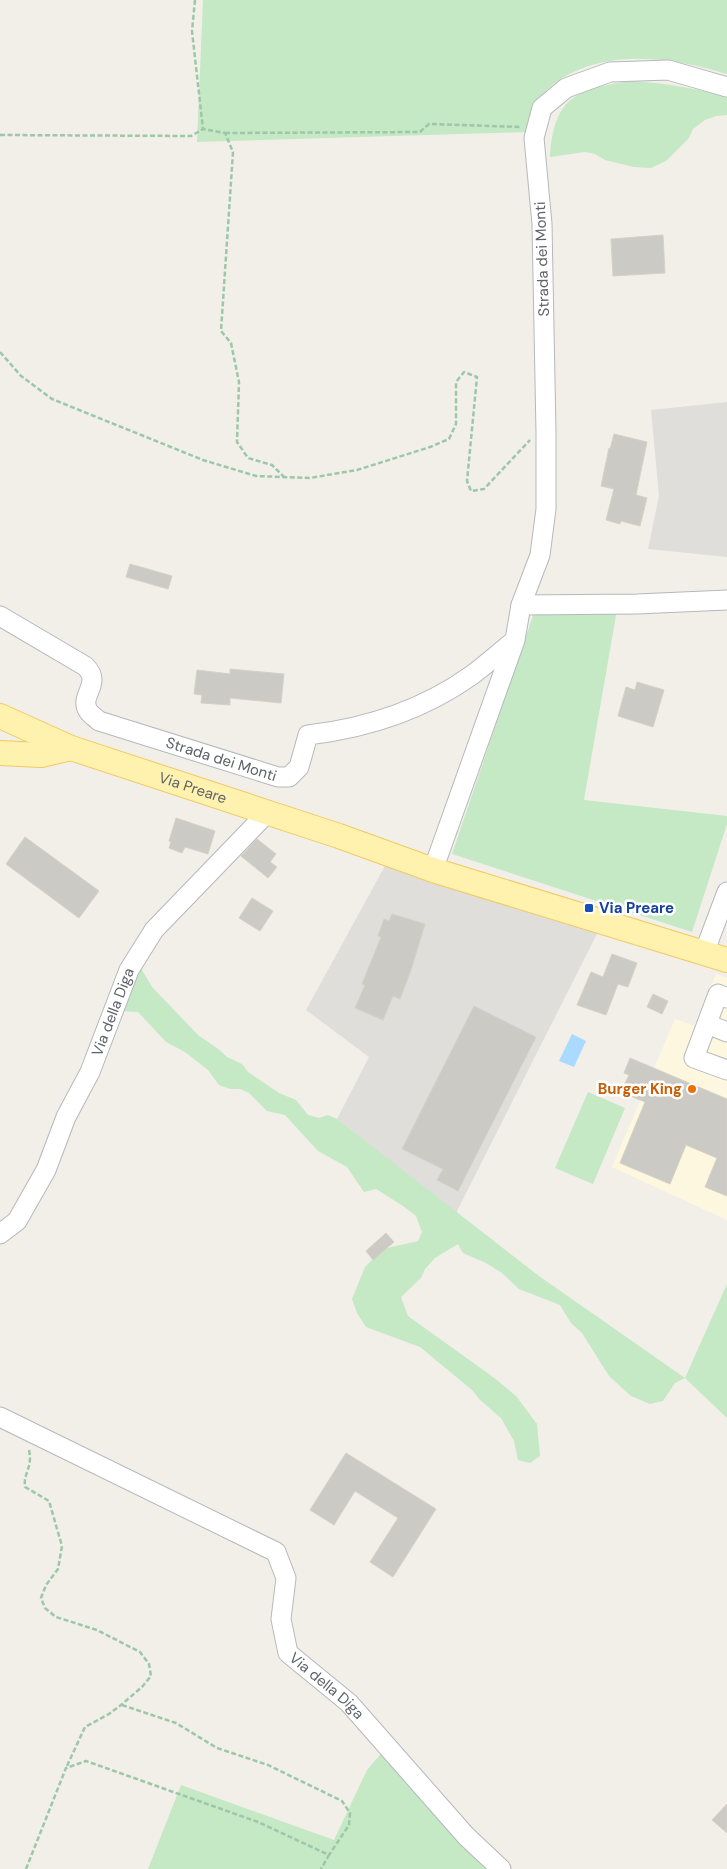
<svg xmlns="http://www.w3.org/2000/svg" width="727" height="1869" viewBox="0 0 727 1869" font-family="'DM Sans',sans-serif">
<rect width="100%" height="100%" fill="#f1efe8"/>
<!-- commercial -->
<path fill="#fef7e0" d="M716,974l11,4v242l-115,-53 63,-148 19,7z"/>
<!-- industrial -->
<path fill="#e0deda" d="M727,402v155l-79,-8 11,-53 -8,-86z
M386,864l213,66 -143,283 -119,-94 32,-62 -63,-47z"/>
<!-- green -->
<path fill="#c5e8c5" d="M203,0h524v74c-52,-16 -116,-26 -165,4 -7,4 -15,11 -20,18 -6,10 -9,25 -13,36l-332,10z
M631,81c33,2 64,7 96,16v18l-11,1 -11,4 -12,9 -4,9 -23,23 -15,7 -17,-1 -29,-7 -10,-6 -10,-2 -35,5c4,-60 26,-68 81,-76z
M619,598l-35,202 143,16v8l-35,108 -240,-78 86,-253z
M139,965l13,22 47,49 18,12 10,9 15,7 6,8 31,21 17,7 12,15 11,3 9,-3 9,4 202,157 146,102 42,-94v134l-42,-40 -10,5 -12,18 -13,3 -19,-8 -22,-20 -27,-43 -11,-10 -11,-18 -41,-16 -17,-16 -16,-10 -23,-10 -5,-9 -23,14 -10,11 -4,9 -20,19 7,19 85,61 23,19 21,28 3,32 -10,7 -12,-3 -4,-19 -13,-23 -21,-18 -8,-10 -52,-43 -54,-20 -9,-14 -5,-14 13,-32 18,-18 35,-8 4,-9 -6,-16 -13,-10 -27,-17 -12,3 -17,-25 -29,-16 -33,-36 -18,-4 -18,-18 -9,-4h-10l-11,-4 -11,-15 -23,-18 -19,-10 -28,-30 -20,-1z
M588,1092l37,16 -32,76 -38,-16z
M391,1742l121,127h-364l33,-84 153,55 33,-70z"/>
<!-- water -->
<path fill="#aadaff" d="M572,1034l14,7 -12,26 -15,-6z"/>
<!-- building -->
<path fill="#cccac5" stroke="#d6d1c6" d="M663,235l2,38 -52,3 -2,-37z
M614,434l33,8 -11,53 11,3 -7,28 -19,-5 -1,3 -14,-4 8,-31 -13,-3 8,-38 1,1z
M130,564l42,12 -4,13 -42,-12z
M230,669l54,5 -3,29 -51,-5v7l-29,-2 1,-8 -8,-1 3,-24 33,4z
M637,682l27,8 -11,37 -35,-11 8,-29 9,3z
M176,818l39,13 -7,23 -23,-7 -3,6 -13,-5 2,-6 -2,-1z
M25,837l74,54 -20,27 -73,-54z
M257,839l19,15 -6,8 7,5 -9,11 -27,-22z
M252,898l21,13 -13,20 -21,-13z
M392,914l33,10 -14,46 -11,29 -7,-3 -10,24 -28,-12 10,-23 -3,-1 19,-47 -3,-1 6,-17 5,2z
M612,954l25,9 -9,24 -10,-3 -12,31 -29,-10 14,-33 12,5z
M653,994l15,7 -6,13 -15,-7z
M474,1006l62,31 -78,154 -21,-11 6,-11 -41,-20z
M630,1058l97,41v97l-22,-9 12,-29 -31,-13 -16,39 -50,-21 25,-61 -24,-10 8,-17 -5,-2z
M386,1233l8,9 -21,18 -7,-9z
M346,1453l90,56 -43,68 -23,-15 28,-44 -43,-27 -21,34 -24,-15z
M727,1804v29l-15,-13z"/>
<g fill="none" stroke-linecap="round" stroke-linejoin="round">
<!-- minor casing -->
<g stroke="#b5b8bc" stroke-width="21">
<g id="minor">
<path d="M521,605l116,-1 90,-4"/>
<path id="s1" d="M0,616l85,50c19,18 -8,30 4,46 2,3 7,6 10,9l179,56h11l10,-10 9,-32c60,-7 115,-25 164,-60 15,-11 28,-23 42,-34"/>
<path d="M433,870l82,-230 6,-35 19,-50 6,-46v-76l-4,-209 -8,-86 8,-30 24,-20 44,-16 58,-2 59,17"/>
<path d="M704,953l23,-61"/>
<path d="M727,998l-9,-4 -24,64 33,12"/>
<path d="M707,1024l20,8"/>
<path id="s2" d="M0,1234l17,-13 29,-51 20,-53 24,-45 39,-102 25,-40 112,-116"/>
<path id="s3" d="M0,1417l276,135 10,26 -5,41 7,34 61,50 117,133 35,33"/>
</g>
</g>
<!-- major casing -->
<g stroke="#f2c960" stroke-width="26">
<g id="major">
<path id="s4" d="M0,716l71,32 268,88 94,34 294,90"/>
<path d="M0,753l41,2 30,-7"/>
</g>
</g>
<!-- path -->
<path stroke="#9cc7a9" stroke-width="2.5" stroke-dasharray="5 2.5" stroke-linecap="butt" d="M195,0l-3,31 11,98 22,4 8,19 -12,179 10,12 8,39 -2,60 11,16 24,7 12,12
M225,133l195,-1 9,-8 92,3
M0,135l191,1 12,-7
M0,352l21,24 31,23 151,61 53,16 54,2 47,-8 73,-23 19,-8 7,-15v-42l8,-10 13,5 -10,104 4,10 13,-2 46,-49
M29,1450c4,18 -6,23 -4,37l24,14 13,45 -4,23 -12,16 -5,13 4,10 11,9 41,13 43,22 9,12 2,12 -9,11 -21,18 -12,9 -24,13 -19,41
M122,1705l54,18 41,25 51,17 74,36 8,12 -1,12 -20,30
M26,1869l40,-101 20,-7 172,61 71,33 -8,14"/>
<!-- minor -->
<use href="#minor" stroke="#fff" stroke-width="19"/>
<!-- major -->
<use href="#major" stroke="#fff2af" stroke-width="24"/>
</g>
<!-- markers -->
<rect fill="#1a4fb4" stroke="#fff" stroke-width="2" x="584" y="903" width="10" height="10" rx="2.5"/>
<circle fill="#e8710a" stroke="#fff" stroke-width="2" cx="692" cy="1089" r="5"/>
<g text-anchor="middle" stroke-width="5" stroke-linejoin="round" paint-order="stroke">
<!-- street labels -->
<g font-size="15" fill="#5f6368" stroke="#fff">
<text transform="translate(542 259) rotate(-92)" y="5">Strada dei Monti</text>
<text dy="5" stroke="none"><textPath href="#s1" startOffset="290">Strada dei Monti</textPath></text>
<text dy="5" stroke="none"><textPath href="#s4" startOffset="206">Via Preare</textPath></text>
<text dy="5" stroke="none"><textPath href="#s2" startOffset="252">Via della Diga</textPath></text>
<text dy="5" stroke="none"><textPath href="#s3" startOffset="462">Via della Diga</textPath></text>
</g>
<!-- transit labels -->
<g font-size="15" font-weight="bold" fill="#164399" stroke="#fff" text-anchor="start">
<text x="599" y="913">Via Preare</text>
</g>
<!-- food labels -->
<g font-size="15" font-weight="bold" fill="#c56008" stroke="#fff" text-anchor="end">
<text x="682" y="1094">Burger King</text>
</g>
</g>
</svg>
